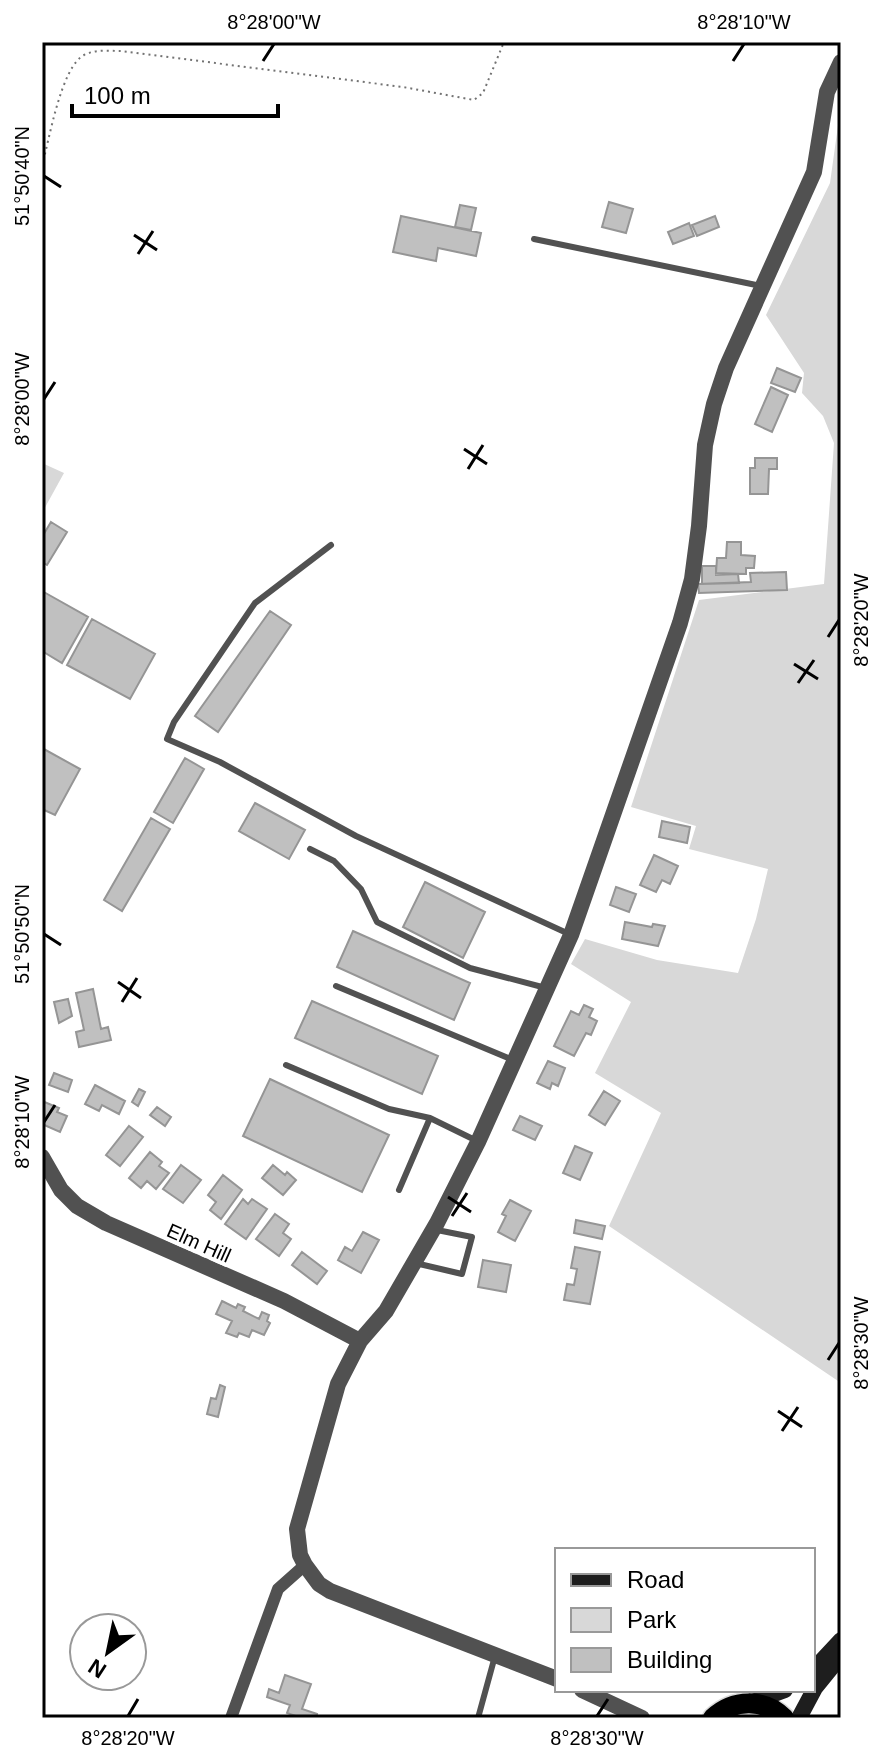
<svg xmlns="http://www.w3.org/2000/svg" width="883" height="1760" viewBox="0 0 883 1760" font-family="Arial,sans-serif">
<rect width="100%" height="100%" fill="#fff"/>
<!-- green -->
<path fill="#d8d8d8" d="M841,104v1279l-232,-157 52,-113 -66,-40 36,-71 -60,-38 14,-25 72,21 81,13 18,-54 12,-50 -79,-20 7,-23 -65,-19 68,-207 125,-16 10,-141 -11,-27 -21,-23 2,-20 -38,-58 64,-132z
M42,463l22,10 -22,40z"/>
<!-- building -->
<path fill="#c0c0c0" stroke="#959595" stroke-width="2" d="M609,202l24,7 -7,24 -24,-6z
M460,205l16,3 -5,22 -16,-3z
M401,216l80,17 -5,23 -38,-8 -2,13 -43,-9z
M715,216l4,11 -22,9 -5,-11z
M689,223l5,13 -21,8 -5,-12z
M777,368l24,10 -6,14 -24,-9z
M771,387l17,8 -16,37 -17,-8z
M755,458h22v11h-8l-1,25h-18v-26h5z
M51,522l16,10 -20,33 -5,-3v-25z
M727,542h14v13l14,1 -1,12h-8v6l-30,-1 1,-15h9z
M702,566h14v9l22,-1 1,9 -37,1z
M786,572l1,18 -88,3 -1,-9 53,-2 -1,-9z
M42,591l46,26 -26,46 -20,-12z
M270,611l21,14 -73,107 -23,-16z
M92,619l63,35 -25,45 -63,-34z
M42,748l38,21 -25,46 -13,-6z
M185,758l19,11 -31,54 -19,-11z
M255,803l50,27 -16,29 -50,-28z
M151,818l19,11 -48,82 -18,-11z
M662,821l28,6 -3,16 -28,-6z
M654,855l24,11 -8,18 -8,-4 -6,12 -16,-7z
M425,882l60,30 -22,46 -60,-31z
M616,887l20,7 -7,18 -19,-7z
M625,922l27,5 1,-3 12,2 -7,20 -36,-7z
M353,931l117,52 -16,37 -117,-53z
M93,989l8,40 7,-2 3,13 -32,7 -3,-15 8,-2 -8,-37z
M68,999l4,17 -13,7 -5,-21z
M312,1001l126,55 -16,38 -127,-56z
M584,1005l9,4 -4,8 8,4 -6,14 -5,-2 -12,23 -20,-10 17,-35 8,4z
M548,1061l17,7 -7,18 -6,-3 -2,6 -13,-6z
M54,1073l18,7 -4,12 -19,-7z
M270,1079l119,56 -27,57 -119,-56z
M95,1085l30,16 -6,13 -17,-9 -3,6 -14,-7z
M139,1089l6,3 -7,14 -6,-4z
M604,1091l16,10 -15,24 -16,-10z
M42,1101l17,7 -2,4 10,4 -7,16 -18,-8z
M157,1107l14,10 -6,9 -15,-11z
M520,1116l22,10 -7,14 -22,-10z
M129,1126l14,11 -23,29 -14,-11z
M575,1146l17,7 -12,27 -17,-7z
M150,1152l12,10 -3,4 10,7 -13,16 -9,-8 -6,7 -12,-10z
M181,1165l20,15 -18,23 -20,-14z
M273,1165l12,10 2,-3 9,8 -13,15 -21,-17z
M223,1175l19,15 -21,29 -11,-9 6,-8 -8,-7z
M243,1199l5,5 4,-5 15,10 -21,30 -21,-15z
M510,1200l21,11 -16,30 -17,-9 8,-16 -4,-2z
M275,1214l14,10 -6,9 8,6 -12,17 -23,-17z
M576,1220l29,6 -3,13 -28,-6z
M363,1232l16,8 -18,33 -23,-13 7,-13 7,4z
M575,1247l25,5 -10,52 -26,-4 3,-16 7,1 3,-16 -6,-1z
M302,1252l25,19 -10,13 -25,-19z
M483,1260l28,5 -5,27 -28,-5z
M222,1301l14,7 2,-4 7,3 -2,4 16,8 3,-7 7,3 -2,6 3,2 -6,12 -12,-5 -3,7 -10,-4 -2,4 -11,-4 6,-12 -16,-7z
M220,1385l5,2 -7,30 -11,-3 4,-16 5,1z
M285,1675l26,9 -9,25 15,5 -1,4h-21l1,-2 -9,-3 3,-8 -23,-8 2,-8 10,4z"/>
<g fill="none" stroke-linecap="round" stroke-linejoin="round">
<!-- trunk casing -->
<g stroke="#dbdbdb" stroke-width="23">
<path id="trunk" d="M713,1718c20,-19 51,-20 71,0"/>
</g>
<!-- path -->
<path stroke="#737373" stroke-width="2" stroke-dasharray="2 4" stroke-linecap="butt" d="M42,166c7,-25 19,-99 42,-111 12,-6 25,-4 37,-4l282,36 71,13 9,-7 21,-51"/>
<!-- service -->
<path stroke="#515151" stroke-width="6" d="M534,239l227,47
M331,545l-76,58 -81,119 -7,17 53,23 136,74 213,98
M310,849l24,12 27,28 16,33 93,46 76,20
M336,986l177,74
M286,1065l103,44 41,9
M399,1190l31,-72 45,22
M415,1263l47,11 10,-37 -35,-7
M478,1718l17,-62"/>
<!-- minor -->
<path stroke="#515151" stroke-width="12" d="M231,1718l47,-129 27,-24"/>
<!-- tertiary -->
<path stroke="#515151" stroke-width="16" d="M42,1157l19,33 16,16 29,17 178,78 76,40
M557,1679l-227,-88 -11,-7 -14,-19 -5,-10 -3,-26 41,-145 22,-43 26,-30 51,-88 41,-81 93,-207 109,-312 12,-44 7,-53 6,-81 9,-41 12,-36 88,-196 13,-80 14,-30
M582,1690l60,28"/>
<!-- secondary -->
<path stroke="#1e1e1e" stroke-width="16" d="M813,1670l28,-30
M750,1703l35,-13
M799,1718l16,-30 26,-32"/>
<!-- trunk -->
<use href="#trunk" stroke="#000" stroke-width="20"/>
</g>
<!-- ticks -->
<path fill="none" stroke="#000" stroke-width="3" d="M263,61l11,-17M733,61l11,-17M44,176l17,11M134,235l23,15M138,254l15,-23M44,399l11,-17M464,449l23,15M468,469l15,-24M828,637l11,-17M794,664l24,15M798,683l16,-23M44,934l17,11M118,982l23,16M122,1002l15,-24M44,1122l11,-17M448,1197l23,15M452,1216l15,-23M828,1360l11,-17M778,1411l24,16M782,1431l16,-24M128,1716l10,-17M597,1716l11,-17"/>
<g text-anchor="middle" stroke-width="8" stroke-linejoin="round" paint-order="stroke">
<!-- street labels -->
<g font-size="20" fill="#000" stroke="#fff">
<text transform="translate(199 1243) rotate(24)" y="7">Elm Hill</text>
</g>
</g>
<!-- border -->
<rect width="883" height="1760" fill="none" stroke="#ffffff" stroke-width="88"/>
<!-- legend -->
<rect x="555" y="1548" width="260" height="144" fill="#ffffff" stroke="#999999" stroke-width="2"/>
<rect x="571" y="1574" width="40" height="12" fill="#1e1e1e" stroke="#999999" stroke-width="2"/>
<text x="627" y="1588" font-size="24" fill="#000000">Road</text>
<rect x="571" y="1608" width="40" height="24" fill="#d8d8d8" stroke="#999999" stroke-width="2"/>
<text x="627" y="1628" font-size="24" fill="#000000">Park</text>
<rect x="571" y="1648" width="40" height="24" fill="#c0c0c0" stroke="#999999" stroke-width="2"/>
<text x="627" y="1668" font-size="24" fill="#000000">Building</text>
<!-- north arrow -->
<g transform="translate(108 1652) rotate(213)"><circle r="38" fill="#ffffff" stroke="#999999" stroke-width="2"/>
<path d="M0-6L14 30L0 20L-14 30Z" fill="#000000"/>
<text y="-12" font-size="22" font-weight="bold" text-anchor="middle" fill="#000000">N</text>
</g>
<!-- scale -->
<path d="M72 104v12h206v-12" fill="none" stroke="#000000" stroke-width="4"/>
<text x="84" y="104" font-size="24" fill="#000000" stroke="#ffffff" stroke-width="6" paint-order="stroke">100 m</text>
<rect x="44" y="44" width="795" height="1672" fill="none" stroke="#000" stroke-width="3"/>
<g font-size="20" text-anchor="middle" fill="#000">
<text x="274" y="29">8°28'00"W</text>
<text x="744" y="29">8°28'10"W</text>
<text transform="translate(22 176) rotate(-90)" y="7">51°50'40"N</text>
<text transform="translate(22 399) rotate(-90)" y="7">8°28'00"W</text>
<text transform="translate(861 620) rotate(-90)" y="7">8°28'20"W</text>
<text transform="translate(22 934) rotate(-90)" y="7">51°50'50"N</text>
<text transform="translate(22 1122) rotate(-90)" y="7">8°28'10"W</text>
<text transform="translate(861 1343) rotate(-90)" y="7">8°28'30"W</text>
<text x="128" y="1745">8°28'20"W</text>
<text x="597" y="1745">8°28'30"W</text>
</g>
</svg>
